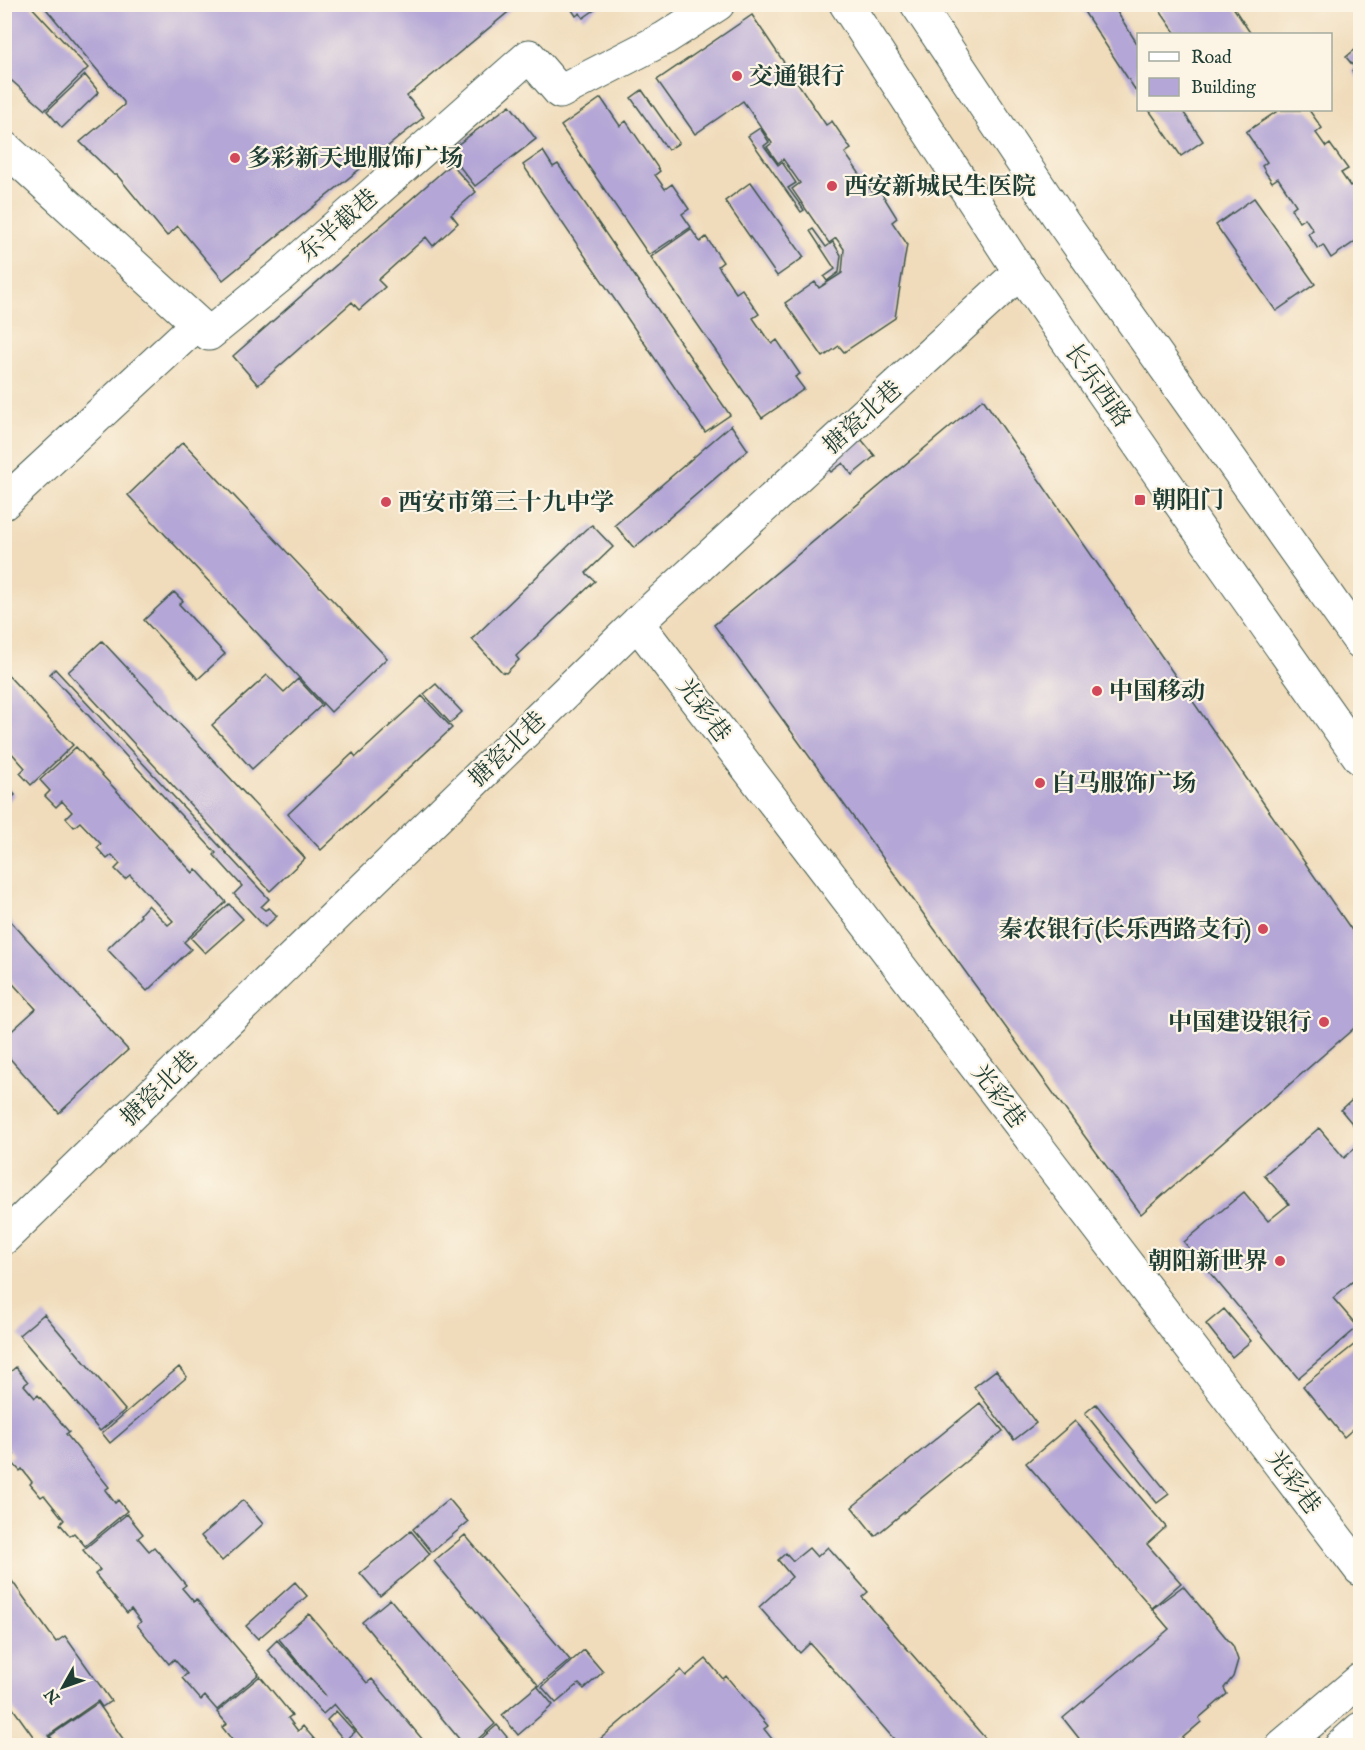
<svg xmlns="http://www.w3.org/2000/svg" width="1365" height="1750" viewBox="0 0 1365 1750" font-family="'IM FELL English','Noto Serif SC',serif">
<rect width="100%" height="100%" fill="#fcf5e5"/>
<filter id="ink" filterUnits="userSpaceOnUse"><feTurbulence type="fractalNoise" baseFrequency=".0167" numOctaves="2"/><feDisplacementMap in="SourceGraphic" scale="12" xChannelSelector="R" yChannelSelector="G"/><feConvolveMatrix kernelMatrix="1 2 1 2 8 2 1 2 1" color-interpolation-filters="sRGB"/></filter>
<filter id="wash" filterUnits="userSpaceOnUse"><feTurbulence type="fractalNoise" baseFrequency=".008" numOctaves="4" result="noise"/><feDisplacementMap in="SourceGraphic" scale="24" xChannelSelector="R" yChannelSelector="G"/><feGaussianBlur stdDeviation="1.35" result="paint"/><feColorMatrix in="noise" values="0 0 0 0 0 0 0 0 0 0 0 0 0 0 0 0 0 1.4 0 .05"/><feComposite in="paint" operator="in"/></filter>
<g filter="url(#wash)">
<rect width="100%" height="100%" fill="#f0dcbb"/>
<g id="blocks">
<!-- building -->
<path fill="#b4a6d6" d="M4,4h25l59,64 -43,42 -41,-36z
M42,4h476l-111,92 17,21 -201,163 -45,-54 -11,10 -50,-61h-3l-34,-33 44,-37v-3z
M568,4h35l-20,14 -3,-5 -4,3z
M1079,4h33l26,41v49z
M1160,4h71l20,30h-75l-18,-26 3,-2z
M752,15l74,110 6,-4 19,28 -6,4 28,40 6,-4 18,29 -5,4 15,22 -12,74 -51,34 -5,-6 -16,11 -38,-54 30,-21 4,6 23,-15 2,-24 -8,-11 -7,5 -37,-54 8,-6 -17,-24 -5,4 -11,-16 5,-4 -29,-42 -48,33 -38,-54z
M1358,47l2,2v32l-8,-10 3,-3 -9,-11z
M85,75l14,17 -37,36 -15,-17z
M642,90l37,53 -11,7 -37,-52z
M601,98l19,28 6,-5 34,50 -5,4 10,14 7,-5 17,25 -7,5 9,13 -42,28 -88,-129z
M510,105l26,34 -61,47 -27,-34z
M1149,110h33l21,31 -22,15z
M1279,110h30l13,18 -6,5 10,14 4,-3 18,25 -7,4 9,13 5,-3 5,8v47l-29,20 -8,-13 -5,4 -10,-15 5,-4 -8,-12 -6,4 -8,-13 5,-4 -18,-27 -6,4 -6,-9 -4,-7 5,-4 -21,-30z
M760,128l9,14 -5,4 14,19 4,-3 14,21 -8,5 16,22 -3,2 -53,-76z
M543,151l10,16 5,-3 172,251 -25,17 -182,-267z
M451,164l25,28 -25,22 7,9 -25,23 -7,-9 -48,43 7,7 -26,23 -7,-8 -94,83 -25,-29z
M751,182l53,75 -27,19 -52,-75z
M1254,198l61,86 -39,27 -60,-86z
M691,229l9,13 6,-5 17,25 -5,4 18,27 6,-4 17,25 -6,4 13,19 6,7 5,-4 23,34 -5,3 9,12 -42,29 -111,-161z
M813,229l13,18 7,-5 8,13 -2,17 -12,9 -3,-4 11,-8 -25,-38z
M983,399l377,543v81l-219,191 -427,-589z
M731,425l17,25 -114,98 -19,-23z
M861,439l14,17 -23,19 -9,-12 -12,9 -5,-6z
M183,442l204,216 -56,54 -203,-217z
M592,525l21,22 -27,26 9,8 -79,75 3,4 -13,13 -4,-1 -30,-33 114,-110z
M174,592l9,9 -4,3 46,50 -27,25 -54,-59z
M102,641l203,217 -35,33 -202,-219z
M55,669l214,230 -8,8 4,3 4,-2 8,8 -12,11 -31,-33 8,-8 -28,-31 2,-2 -166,-179z
M4,671l69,74 -42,40 -11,-12 5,-5 -16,-18 -5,4z
M267,675l17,17 14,-13 24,26 -70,64 -40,-44z
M436,684l26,28 -12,11 -26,-29z
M422,696l30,32 -131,122 -33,-36 65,-61 3,4z
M76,747l117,126 3,-4 30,33 -42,40 7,7 -44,42 -40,-42 29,-28 5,-5 -1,-2 8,-9 20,20 5,-4 -43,-46 -5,4 -10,-10 5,-5 -8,-9 -5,4 -10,-11 4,-4 -21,-22 -6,5 -8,-9 6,-6 -10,-11 -6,6 -11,-11 5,-5 -10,-11z
M4,783l11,12 -11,10z
M229,904l14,15 -38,34 -14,-15z
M4,914l124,136 -69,63 -55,-61v-14l32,-29 -32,-35z
M1360,1093v40l-19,-23z
M1319,1128l25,30 16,-14v146l-7,-9 -20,17 25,29 -60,51 -114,-136 60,-50 24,29 21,-17 -25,-29z
M1224,1309l27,32 -19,16 -26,-33z
M44,1314l81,96 -25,21 -81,-96z
M1360,1340v83l-16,14 -41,-51z
M16,1367l12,15 -4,3 11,13 3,-3 31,37 -3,2 43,53 -4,3 10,13 3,-3 9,11 -42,35 -11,-13 -4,3 -10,-12 4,-4 -20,-25 -3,2 -11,-13 2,-2 -10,-13 -2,2 -11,-12 5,-4 -10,-12v-66z
M179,1367l8,10 -77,66 -8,-10z
M996,1370l40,53 -22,17 -40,-53z
M980,1403l23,28 -128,105 -23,-29z
M1096,1404l73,90 -12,9 -72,-90z
M1075,1421l91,106 -19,17 34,39 -29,25 -126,-145z
M449,1499l19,23 -36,30 -19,-23z
M243,1500l20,24 -41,37 -21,-25z
M127,1514l16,20 -5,4 11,13 5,-4 32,38 -4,3 12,14 2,-3 63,75 -42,36 -12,-14 -4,4 -19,-22 5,-4 -13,-15 -5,5 -32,-39 4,-3 -10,-13 -4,4 -32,-39 5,-4 -17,-20z
M411,1531l19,23 -50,42 -20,-23z
M465,1535l105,125 -31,26 -105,-125z
M828,1547l40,45 -6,5 130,149h-92l-90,-103 -10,10 -41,-46 33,-30 -14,-17 8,-7 7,8 16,-13 8,9z
M4,1570l52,72 9,-6 46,65 -9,6 -4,-6 -50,35 5,6 -5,4h-8l-36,-50v-13l6,-3 -6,-9z
M295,1582l12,14 -49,43 -12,-13z
M1183,1586l50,60 5,14 -5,17 -9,11 3,6 -28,24 2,4 -28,24h-88l-22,-28 106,-89 -17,-20z
M390,1599l105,125 -25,22h-5l-103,-124z
M309,1614l58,69 5,-4 56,67h-59l-35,-42 -11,10 -56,-64 10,-10 49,56 -47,-57z
M584,1650l19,22 -19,17 -5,-5 -23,19 -14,-16z
M706,1659l17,20 3,-3 42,50 -4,3 12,15 -2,2h-182l89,-76 5,6z
M260,1676l32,39 -4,3 10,13 5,-5 17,20h-83l-15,-19 5,-3 -10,-12z
M537,1686l16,19 -35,30 -16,-20z
M98,1703l30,43h-71l-7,-10z
M336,1711l19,21 -10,9 -18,-21z
M497,1725l15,18 -4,3h-35z"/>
</g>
</g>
<g filter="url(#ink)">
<use href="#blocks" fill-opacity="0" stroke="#3e5548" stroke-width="1.5"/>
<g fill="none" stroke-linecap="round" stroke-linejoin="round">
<!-- minor casing -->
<g stroke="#3e5548" stroke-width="35">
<path id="minor" d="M4,147l205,187 71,-58 249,-220 31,36 105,-54 53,-34
M4,503l193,-179
M637,623l723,946
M4,1238l633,-615 383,-351"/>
</g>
<!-- major casing -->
<g stroke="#3e5548" stroke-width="35">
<path id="major" d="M846,4l174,268 143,207 197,279
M917,4l146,219 297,419
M1282,1746l78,-66
M1341,1746l19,-17"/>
</g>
<!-- minor -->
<use href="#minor" stroke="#fff" stroke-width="33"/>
<!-- major -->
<use href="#major" stroke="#fff" stroke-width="33"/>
</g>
</g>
<!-- markers -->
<g fill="#d1495b" stroke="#fcf5e5" stroke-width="2">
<circle cx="737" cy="76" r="6"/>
<circle cx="235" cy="158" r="6"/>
<circle cx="832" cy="186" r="6"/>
<rect x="1134" y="494" width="12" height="12" rx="3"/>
<circle cx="386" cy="502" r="6"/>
<circle cx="1097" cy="691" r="6"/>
<circle cx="1040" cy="783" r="6"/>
<circle cx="1263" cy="929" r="6"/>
<circle cx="1324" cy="1022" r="6"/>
<circle cx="1280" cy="1261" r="6"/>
</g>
<g text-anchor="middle" stroke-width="4.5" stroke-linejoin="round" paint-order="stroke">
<!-- poi labels -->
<g font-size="24" font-weight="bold" fill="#1f3d34" stroke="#fcf5e5" text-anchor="start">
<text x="749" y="84">交通银行</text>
<text x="247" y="166">多彩新天地服饰广场</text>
<text x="844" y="194">西安新城民生医院</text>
<text x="1152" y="508">朝阳门</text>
<text x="398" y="510">西安市第三十九中学</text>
<text x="1109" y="699">中国移动</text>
<text x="1052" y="791">白马服饰广场</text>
<text x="1251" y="937" text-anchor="end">秦农银行(长乐西路支行)</text>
<text x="1312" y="1030" text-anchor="end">中国建设银行</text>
<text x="1268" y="1269" text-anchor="end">朝阳新世界</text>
</g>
<!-- street labels -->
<g font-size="24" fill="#1f3d34" stroke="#fcf5e5">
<text transform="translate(338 225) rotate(-41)" y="8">东半截巷</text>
<text transform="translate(1098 385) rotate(55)" y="8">长乐西路</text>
<text transform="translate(862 417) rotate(-42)" y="8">搪瓷北巷</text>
<text transform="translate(704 710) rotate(53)" y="8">光彩巷</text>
<text transform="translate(507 749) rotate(-44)" y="8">搪瓷北巷</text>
<text transform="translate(159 1088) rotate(-44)" y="8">搪瓷北巷</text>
<text transform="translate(999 1096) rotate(53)" y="8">光彩巷</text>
<text transform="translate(1294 1482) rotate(53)" y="8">光彩巷</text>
</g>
</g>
<!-- margin -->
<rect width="1365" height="1750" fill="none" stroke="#fcf5e5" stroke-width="24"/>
<!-- legend -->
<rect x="1137" y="33" width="195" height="78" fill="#fcf5e5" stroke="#a4ab9e" stroke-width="1.5"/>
<rect x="1149" y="52" width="30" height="9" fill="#ffffff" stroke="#a4ab9e" stroke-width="1.5"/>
<text x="1191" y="63" font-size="18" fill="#1f3d34">Road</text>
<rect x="1149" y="78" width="30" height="18" fill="#b4a6d6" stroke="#a4ab9e" stroke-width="1.5"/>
<text x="1191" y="93" font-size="18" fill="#1f3d34">Building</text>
<!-- north arrow -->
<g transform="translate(63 1687) rotate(230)" stroke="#fcf5e5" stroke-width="4.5" paint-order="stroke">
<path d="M0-4.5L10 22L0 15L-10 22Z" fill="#1f3d34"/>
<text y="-9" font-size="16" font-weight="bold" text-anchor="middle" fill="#1f3d34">N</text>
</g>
</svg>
